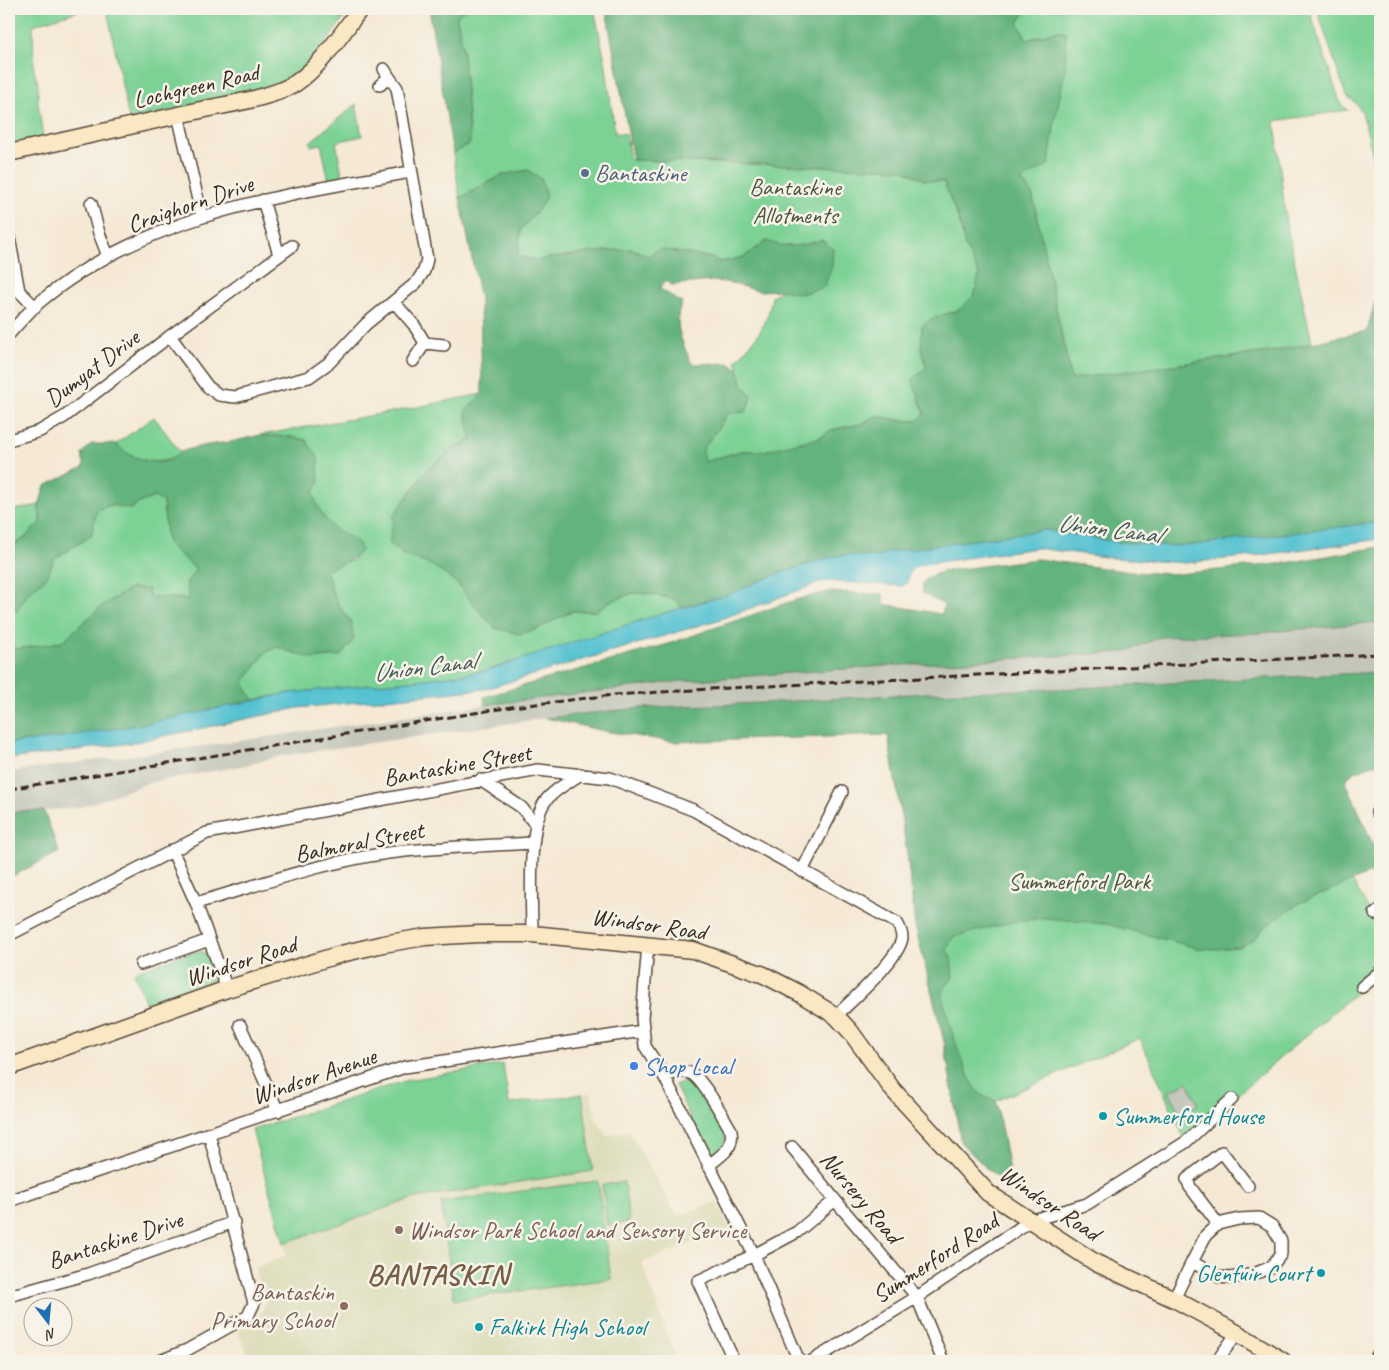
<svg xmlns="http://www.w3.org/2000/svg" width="1389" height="1370" viewBox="0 0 1389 1370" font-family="Caveat,sans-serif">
<rect width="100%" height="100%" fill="#f7f3e8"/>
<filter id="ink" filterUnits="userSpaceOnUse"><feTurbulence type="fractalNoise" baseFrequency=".02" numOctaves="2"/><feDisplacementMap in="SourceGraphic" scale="10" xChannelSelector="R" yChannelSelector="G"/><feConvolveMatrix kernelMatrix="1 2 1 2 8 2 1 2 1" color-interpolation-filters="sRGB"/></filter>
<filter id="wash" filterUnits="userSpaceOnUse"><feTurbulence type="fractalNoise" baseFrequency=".0096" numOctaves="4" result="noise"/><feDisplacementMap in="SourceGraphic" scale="20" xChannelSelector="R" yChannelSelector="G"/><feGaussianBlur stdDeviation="1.12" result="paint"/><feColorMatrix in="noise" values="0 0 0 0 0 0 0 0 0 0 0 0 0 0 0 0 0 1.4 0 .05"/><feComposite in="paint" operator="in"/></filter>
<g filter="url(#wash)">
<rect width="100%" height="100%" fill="#f5e9d5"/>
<!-- built -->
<path fill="#deddbb" d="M503,1064l6,40 82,-11 5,26 11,17 22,-5 48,85 39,-14 13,26 -87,35 34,98h-425l-13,-30 21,-12 4,-10 2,-11 -5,-6 -5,-24 32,-13 -35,-125 156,-50z"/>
<!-- industrial -->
<path fill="#c3c6b9" d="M1380,622v93l-706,27 -70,-11 -58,-13 -266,38 -33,9 -96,17 -70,25 -37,4h-22l-13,3v-42l216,-29 260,-38 197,-24 202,-15 241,-14 36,-15 97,-4z
M1188,1082l11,24 -19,8 -11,-23z"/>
<!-- green -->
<path fill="#7bd195" stroke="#5b7e5a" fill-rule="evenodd" d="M9,9h76l-52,16 1,45 4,14v18l5,36 -34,6z
M107,9h243l-40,56 -33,22 -148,33z
M465,9h129l11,51 10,73 11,1 4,26 272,9 22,11 20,2 16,42 5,22 14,28 -4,20 -16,16 -27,8 -11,29 5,21 -8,31 7,14 -8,8 -18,-1 -23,-4 -16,8 -29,6 -12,8 -55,13h-23l-38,11 -1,-13 27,-36 17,-1 6,-16 -9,-10 -7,-25c20,-23 32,-34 36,-65l10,-6 19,4 21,-53c-23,5 -33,8 -56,0l-22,16 -23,5 -9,-4 -52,-9 -12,7 -16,-7 -38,3 -57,8 -19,-4 3,-27 18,-20 -12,-39 -25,5 -42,23 -7,-44 17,-11 -7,-91 -6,-36z
M1028,9h281l32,96 7,5 -73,11 11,101 26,121 -37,8 -204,28 -39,-186 -11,-13 28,-16 5,-39 -14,-89 -13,4 -9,-18z
M1317,9h63v158l-4,1 -14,-56 -8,-11 -8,-5z
M356,104l6,32 -26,6 7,37 -14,2 -8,-37 -10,2 -1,-4z
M482,394l-7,8 -3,37 -18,9 -27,22 -33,45 8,39 31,12 23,16 18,23 21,23 40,2 37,-19h24l13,-9 24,-9 16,1 26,5 7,9 -197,63 -66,9 -130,13 -35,7 -7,-10 -3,-8 21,-29 11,-6 16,4 59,-29c-14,-18 -20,-28 -24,-51l11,-7 16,-4 5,-17c-10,-6 -21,-11 -30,-18 -22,-20 -20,-58 -23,-85l-15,-3 -31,-2 137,-24z
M154,417l27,36c-19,15 -49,9 -65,-9z
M155,497l8,5 4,41 29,26 -9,13 1,17 -38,-2 -64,23 -24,22 -45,7 -8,-2v-34l8,-3 11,-17 19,-16 7,-18 37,-23 5,-26 15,-5 19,4 11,-7z
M39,505l1,17 -15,16 -16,9v-36z
M888,735l492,27 -28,11 -3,2 -3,7 34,80v7l-28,11 28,50 -1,28 1,14 -151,130 -45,36 -44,-100 -144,63 16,86 -27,-20 -24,-24 -17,-102 -29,-116 -8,-73zM1188,1082l10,23 -18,9 -11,-23z
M193,951l10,1 3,2c4,10 11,22 3,31l-62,22 -13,-35z
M503,1064l6,40 73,-10 11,77 -178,27 -131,45 -32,-113 156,-50z
M682,1082l12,3 31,49v13l-16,11 -34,-73z
M598,1181l13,98 -157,21 -13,-98z
M624,1182l5,40 -22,3 -5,-40z"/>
<!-- forest -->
<path fill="#64b37e" stroke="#506e4e" d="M429,9h36l-8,8 6,35 7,91 -17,11z
M606,9h422l-10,13 9,18 31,-10 8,2 -1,40 -11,53 -5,39 -28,17 11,12 39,186 204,-28 92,-20c5,-12 4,-26 13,-36v227l-186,23 -22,1 -55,-4 -72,-12 -157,22 -9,5 -34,-2 -15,2 -61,20 -42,18 -45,13 -7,-9 -26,-5 -16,-1 -24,9 -13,9h-24l-37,19 -16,4 -24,-6 -21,-23 -18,-23 -23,-16 -31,-12 -12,-10v-7l4,-22 33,-45 27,-22 18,-9 -7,-28 17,-17 -2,-95 -20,-101 42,-23 26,-5 13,9 5,17 -7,13 -18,20 -3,27 19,4 57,-8 38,-3 16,7 12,-7 52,9 9,4 23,-5 23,-16c22,8 32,5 55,-1l11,9 -1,18 -8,20 -23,7 -19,-4 -22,1 -34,-9 -14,-1 -40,4 -7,-4 -6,7 23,15c-10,20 1,42 10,61l36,-1 10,6 5,17 9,10 -6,16 -17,1 -26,36 1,13 37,-11h23l55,-13 12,-8 29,-6 16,-8 23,4 18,1 8,-8 -13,-33 14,-12 -5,-21 1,-21 10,-8 27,-8 16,-16 4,-20 -14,-28 -5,-22 -16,-42 -20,-2 -22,-11 -269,-9z
M260,435l31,2 15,3 12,17 1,27 -6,9c10,30 19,35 46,50l2,8c-9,11 -22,12 -34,20l4,19 7,15 13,17 3,18 -14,16 -27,3 -37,-12 -11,6 -21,29 3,8 7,10c-81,19 -162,36 -245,43v-96l8,2 45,-7 41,-37 28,-17 17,1 2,8 38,2 -1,-17 9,-13 -29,-26 -4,-41 -8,-5 -14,5 -11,7 -19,-4 -14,5 -6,26 -37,23 -7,18 -19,16 -11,18 -8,2v-66l16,-9 15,-16 -1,-17 6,-19 39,-19 -2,-14 9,-9h25c11,12 28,18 45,18 8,0 14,-6 20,-10 15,-6 33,-8 49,-10 10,-2 20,-5 30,-7z
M1380,547v75l-122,11 -97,4 -36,15 -241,14 -202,15 -197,24 -1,-8 184,-53 127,-44 33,-8 55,2v10l59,10 2,-9 -22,-12 1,-10 5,-6 16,-6 93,-12 95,13 46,2 108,-11z
M1380,672v90l-28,11 -3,2 -3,7 32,74 2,13 -80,34 -34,23 -13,14 -14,7 -23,2 -19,-1 -90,-24 -62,-6 -28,3 -64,16 -6,13 4,8 2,19 -11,16c3,20 24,91 40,102 3,3 10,4 14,6l16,86 -27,-20 -24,-24 -17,-102 -29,-116 -8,-73 -19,-117 -214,7 -70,-11 -58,-13 93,-10 124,-5 164,-10 132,-4z
M22,811h22l15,41 -50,26v-64z"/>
<!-- water -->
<path fill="#56c2d1" stroke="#487678" d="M1380,522v17l-126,17 -69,7 -72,-5 -77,-10 -118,17 -7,5 -4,13 -4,3 -79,-5 -103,38 -236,70 -187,19 -167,35 -122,16v-16l34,-3 96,-15 150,-32 130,-13 66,-9 169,-55 73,-21 42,-18 61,-20 15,-2 34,2 9,-5 157,-22 72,12 55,4 22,-1z"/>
</g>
<g filter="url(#ink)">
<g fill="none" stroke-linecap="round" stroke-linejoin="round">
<!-- street casing -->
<g stroke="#574739" stroke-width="14">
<path id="street" d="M380,85l9,-8 -5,-8
M178,115l24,102
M263,200l16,55
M91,203l8,30 9,23
M9,237l10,54 16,16
M394,302l20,23 11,18
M9,334c8,-9 17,-19 26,-28 104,-90 245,-111 376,-134
M170,336l38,51 11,8 16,2 74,-20 21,-15 36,-38 50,-41 8,-12 3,-12 -30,-171 -8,-11
M413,361l12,-18 19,2
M9,440l31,-9 24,-14 106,-81 122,-90
M480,780l41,27 15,18
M1377,812l3,-2
M172,850l24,53 31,86
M802,871l40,-79
M196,903c63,-18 127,-41 192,-50 48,-6 97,-7 145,-10
M1375,914l5,-4
M532,934c0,-35 -5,-102 12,-131 8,-12 25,-21 37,-29
M9,935l198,-102 331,-63 72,8 83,32 204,113c3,5 5,9 5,15 -3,21 -50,62 -66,78
M648,944l-6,74 3,28 19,30 90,179 45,106
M141,964l68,-24
M1362,987l18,-15
M240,1025l38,86
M664,1076c8,-2 18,-6 26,-3 12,4 33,44 41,57 3,20 -9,24 -23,36
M792,1147l43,53 82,97 26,64
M9,1201l396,-134 237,-36
M1218,1224l-28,-37 -3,-8 35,-27 26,34
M9,1296l79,-22 146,-52
M1174,1299l18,-37 14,-27 12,-11 21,-5 20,-1 13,8 9,15v13l-10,13 -17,7 -24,4 -11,-1 -27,-15
M160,1361l27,-11 61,-34 6,-13 -45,-169
M734,1361l-36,-80 56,-26 43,-23 38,-32
M812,1361l105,-64 113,-76 57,-17 43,-27 56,-35 46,-43
M1217,1361l20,-28"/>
</g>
<!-- secondary casing -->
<g stroke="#574739" stroke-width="19">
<path id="secondary" d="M9,153c64,-14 128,-29 192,-43 27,-6 72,-12 95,-27 25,-17 46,-50 64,-74
M9,1067l218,-78 114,-35 42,-10 42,-7 54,-3h53l161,16 71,25 35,18 37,23 14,15 43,59 95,103 108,70 78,36 63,34 46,28
M1377,1361l3,-5"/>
</g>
<!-- street -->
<use href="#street" stroke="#fff" stroke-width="11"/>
<!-- secondary -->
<use href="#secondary" stroke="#fae7c3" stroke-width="16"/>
<!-- rail -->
<path stroke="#3b2a1e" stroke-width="3" stroke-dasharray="8 4" stroke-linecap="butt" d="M9,789l502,-82 102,-12 97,-6 670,-35"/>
</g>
</g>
<!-- markers -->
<circle fill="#5c6f8a" stroke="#f7f3e8" stroke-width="2" cx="585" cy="173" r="5"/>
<circle fill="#3f7fe0" stroke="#f7f3e8" stroke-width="2" cx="634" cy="1066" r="5"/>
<g fill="#0f9aa8" stroke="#f7f3e8" stroke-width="2">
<circle cx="1103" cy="1116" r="5"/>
<circle cx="1321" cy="1273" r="5"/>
<circle cx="479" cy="1327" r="5"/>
</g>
<g fill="#8d6e63" stroke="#f7f3e8" stroke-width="2">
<circle cx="399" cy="1230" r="5"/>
<circle cx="344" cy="1306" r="5"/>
</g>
<g text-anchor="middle" stroke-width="5" stroke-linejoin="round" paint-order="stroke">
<!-- street labels -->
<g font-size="24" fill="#3b2a1e" stroke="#f7f3e8">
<text transform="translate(196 86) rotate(-13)" y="8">Lochgreen Road</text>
<text transform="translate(190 204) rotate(-19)" y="8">Craighorn Drive</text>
<text transform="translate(92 368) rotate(-37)" y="8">Dumyat Drive</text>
<text transform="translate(457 765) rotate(-10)" y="8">Bantaskine Street</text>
<text transform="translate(359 842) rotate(-11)" y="8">Balmoral Street</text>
<text transform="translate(649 924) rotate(8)" y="8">Windsor Road</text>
<text transform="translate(241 961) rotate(-18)" y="8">Windsor Road</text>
<text transform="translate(314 1076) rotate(-19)" y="8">Windsor Avenue</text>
<text transform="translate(861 1197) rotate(50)" y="8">Nursery Road</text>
<text transform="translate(1050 1203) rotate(34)" y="8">Windsor Road</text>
<text transform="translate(115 1240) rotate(-18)" y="8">Bantaskine Drive</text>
<text transform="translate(935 1258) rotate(-33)" y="8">Summerford Road</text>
</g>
<!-- service labels -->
<g font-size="24" fill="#4e5e75" stroke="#f7f3e8" text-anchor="start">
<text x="595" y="181">Bantaskine</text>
</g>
<!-- park labels -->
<g font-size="24" fill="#4b543c" stroke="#f7f3e8">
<text x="795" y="195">Bantaskine<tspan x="795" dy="28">Allotments</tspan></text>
<text x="1079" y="889">Summerford Park</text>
</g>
<!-- shop labels -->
<g font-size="24" fill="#366cbe" stroke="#f7f3e8" text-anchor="start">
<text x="644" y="1074">Shop Local</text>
</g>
<!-- culture labels -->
<g font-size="24" fill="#0d838f" stroke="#f7f3e8" text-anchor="start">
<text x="1113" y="1124">Summerford House</text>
<text x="1311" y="1281" text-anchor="end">Glenfuir Court</text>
<text x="489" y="1335">Falkirk High School</text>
</g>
<!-- education labels -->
<g font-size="24" fill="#785e54" stroke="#f7f3e8" text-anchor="start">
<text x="409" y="1238">Windsor Park School and Sensory Service</text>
<text x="334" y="1300" text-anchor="end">Bantaskin<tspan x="334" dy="28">Primary School</tspan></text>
</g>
<!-- water labels -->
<g font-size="25" font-style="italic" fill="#435854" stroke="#f7f3e8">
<text transform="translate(1109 528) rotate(7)" y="9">Union Canal</text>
<text transform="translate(424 666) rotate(-7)" y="9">Union Canal</text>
</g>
<!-- district labels -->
<g font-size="29" font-weight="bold" letter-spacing="1" fill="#765d46" stroke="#f7f3e8">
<text x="438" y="1284">BANTASKIN</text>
</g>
</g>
<!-- margin -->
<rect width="1389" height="1370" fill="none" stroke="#f7f3e8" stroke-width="30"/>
<!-- north arrow -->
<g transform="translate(48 1322) rotate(164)"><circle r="24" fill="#f7f3e8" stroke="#aca397"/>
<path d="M0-4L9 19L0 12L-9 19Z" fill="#1f6fb2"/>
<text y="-8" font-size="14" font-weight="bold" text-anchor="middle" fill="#3b2a1e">N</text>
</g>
</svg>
